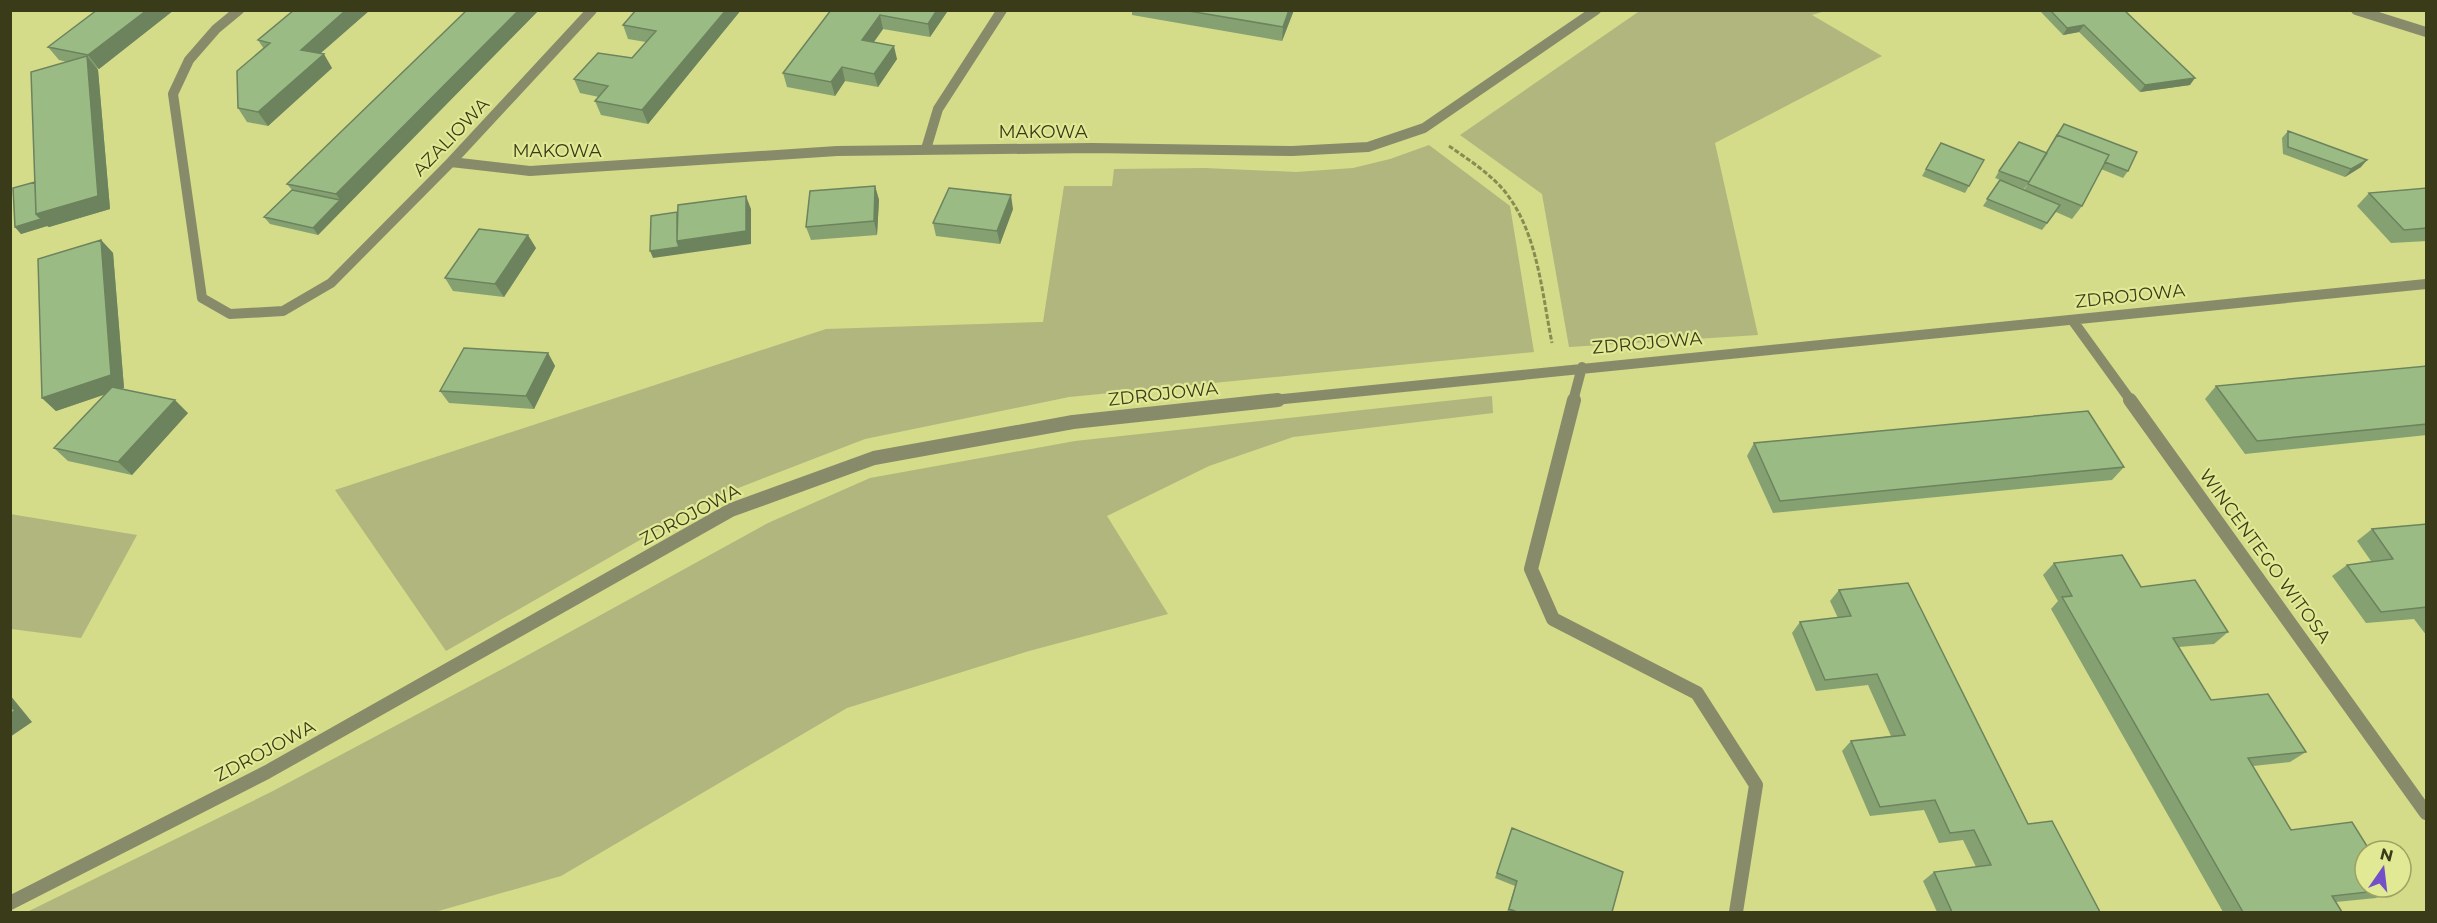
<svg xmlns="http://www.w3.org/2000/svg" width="2437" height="923" viewBox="0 0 2437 923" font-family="Montserrat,sans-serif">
<rect width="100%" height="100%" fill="#d4db89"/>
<!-- green -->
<path fill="#b0b67d" d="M1641,10l184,1 -13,4 70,41 -167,87 43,192 -189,12 -27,-153 -82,-59z
M1429,145l81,61 24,146 -465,45 -204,42 -150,58 -269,154 -111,-161 491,-161 217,-7 21,-136h48l2,-17 91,-1 91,4 57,-4 37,-9z
M1492,396l1,17 -200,24 -84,29 -102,50 61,98 -139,37 -182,57 -286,168 -126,36h-408l244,-120 235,-125 262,-144 102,-45 205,-37z
M10,514l127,21 -56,103 -70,-9z"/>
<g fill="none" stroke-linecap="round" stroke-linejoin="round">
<!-- path -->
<path stroke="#888c52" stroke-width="3" stroke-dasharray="5 2" stroke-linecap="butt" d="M1449,146c20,14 42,28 57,47 32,41 36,101 46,150"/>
<!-- street-far1 -->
<path stroke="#878b6a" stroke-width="10" d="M239,10l-23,19 -27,31 -16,34 29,204 28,16 53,-3 48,-28 120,-121 141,-152
M2356,10l70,22
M926,149l12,-40 64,-99
M451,162l79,9 307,-20 255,-3 200,3 76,-4 56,-19 172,-118
M2073,321l58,80
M1264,401c387,-41 775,-76 1162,-117
M1573,401l9,-34"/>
<!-- street -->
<path stroke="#878b6a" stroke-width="14" d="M1574,400l-43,169 22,50 144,74 59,92 -20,127
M2130,400l296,413
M10,903l257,-131 464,-262 143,-52 199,-36 205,-22"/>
</g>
<!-- wall -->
<path fill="#85a172" d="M97,10h77l-75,59 -2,-1 1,2 12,139 -61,18 -2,-1 -26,8 -6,-7 20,-45 32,-120 -8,-2 -11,-13z
M294,10h76l-50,44 12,14 -64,58 -21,-4 -9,-14 26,-59 -6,-9z
M539,10l-221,225 -48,-11 -6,-7 28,-27 -5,-6z
M636,10h105l-93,114 -47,-9 -6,-14 4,-4 -19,-4 -6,-14 58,-21 14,-16 -18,-3 -5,-14z
M831,10h116v2l-17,25 -47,-8 -9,13 23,17 -19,28 -33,-6 -10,15 -48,-9 -4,-14z
M1132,10h162l-12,31 -150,-26z
M2040,10h84l66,75 -50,7 -61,-60 -16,3 -23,-24z
M2064,124l64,47 -5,7 -22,-9 -19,37 -10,13 -16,-7 -14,18 -59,-24 17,-26 24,10 5,-8 -5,7 -29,-11 4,-7 48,-19z
M2288,131l73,36 -16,10 -62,-23 -1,-16z
M1941,143l43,17 -19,33 -43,-17z
M875,186l4,14 -2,35 -66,5 -5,-13z
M2427,188v53l-36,2 -34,-37 12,-13z
M1013,209l-13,35 -64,-8 -3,-13z
M101,240l12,13 11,135 -3,1 67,24 -56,62 -64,-14 -14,-13 51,-54 -49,17 -14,-13z
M536,248l-32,49 -51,-6 -8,-13z
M548,353l7,13 -21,43 -85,-6 -9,-12z
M2427,366v69l-182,19 -40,-55 11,-13z
M1754,443l370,24 -12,13 -339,33 -26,-57z
M2427,524v112l-13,-17 -48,4 -34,-47 15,-11 24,-4 -14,-20 15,-12z
M2054,563l87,24 87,45 -14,12 -35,3 32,53 95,52 -16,10 -37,4 38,64 103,59 -18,9 -40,4 6,10h-119l-172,-303 7,-8 -15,-26z
M1839,590l189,234 72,88h-163l-14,-31 11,-9 42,-5 -13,-27 -24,3 -15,-33 -54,6 -28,-65 9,-10 40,-5 -23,-51 -52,6 -24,-58 8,-11 38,-4 -8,-17z
M1512,828l100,84h-105l8,-26 -20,-8z"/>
<!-- shaded-wall -->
<path fill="#6c835d" d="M147,10h27l-75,59 -11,-14z
M346,10h24l-61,53 -8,-13z
M519,10h20l-221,225 -5,-7 27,-28 -4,-6z
M726,10h15l-93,114 -6,-14z
M937,10h10v2l-17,25 -2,-13z
M1289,10h5l-12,31 1,-14z
M880,15l3,14 -18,25 -3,-14z
M2084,25l-5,7 -16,3 4,-7z
M894,46l3,13 -19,28 -4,-13z
M324,54l8,14 -64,58 -10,-14z
M87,56l11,14 12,139 -61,18 -2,-1 -26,8 -6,-7 21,-13z
M842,67l3,14 -10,15 -4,-14z
M2195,78l-5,7 -50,7 5,-7z
M2367,160l-6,7 -16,10 6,-8z
M875,186l4,14 -2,35 -3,-14z
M1011,195l2,14 -13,35 -3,-13z
M746,196l5,13v35l-98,14 -3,-7 27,-10z
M528,235l8,13 -32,49 -9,-13z
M101,240l12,13 11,135 -68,23 -14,-13z
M548,353l7,13 -21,43 -8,-13z
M175,400l13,13 -56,62 -14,-13z
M10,695l22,27 -22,15z"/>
<!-- building -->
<path fill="#9bbb85" stroke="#6c835d" stroke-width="1.5" d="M97,10h50l-59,45 -40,-8z
M294,10h52l-45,40 23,4 -66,58 -20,-4 -1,-37 33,-28 -12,-3z
M467,10h52l-183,184 -49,-10z
M636,10h90l-84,100 -47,-9 13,-15 -34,-7 24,-26 34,5 24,-27 -33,-6z
M831,10h106l-9,14 -48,-9 -18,25 32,6 -20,28 -32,-7 -11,15 -48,-9z
M1183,10h106l-6,17z
M2050,10h74l71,68 -50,7 -61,-60 -17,3z
M87,56l11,140 -62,18 -5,-142z
M2064,124l73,28 -9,19 -23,-9 4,-7 -52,-20 -4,7z
M2288,131l79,29 -16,9 -63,-22z
M2057,135l52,20 -27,51 -54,-22z
M2019,142l28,11 -18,29 -30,-11z
M1941,143l43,17 -15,26 -43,-17z
M2000,180l60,25 -13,18 -60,-24z
M35,182l1,32 5,5 -26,8 -2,-39z
M875,186l-1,35 -68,6 4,-36z
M949,188l62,7 -14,36 -64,-8z
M2427,188v40l-23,2 -35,-37z
M292,190l48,10 -27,28 -49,-11z
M746,196v35l-69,10 1,-36z
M677,212v29l2,6 -29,4 1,-35z
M479,229l49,6 -33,49 -50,-6z
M101,240l10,135 -69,23 -4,-139z
M464,348l84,5 -22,43 -86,-5z
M2427,366v58l-170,17 -41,-55z
M112,387l63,13 -57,62 -64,-14z
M2088,411l36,56 -344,34 -26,-58z
M2427,524v83l-46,5 -34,-47 46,-6 -21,-30z
M2122,555l19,32 54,-7 33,52 -55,6 38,62 57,-6 38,58 -58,6 43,72 61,-8 18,29h-5v36h28l1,2 -62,7 10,16h-99l-181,-315 10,-1 -18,-33z
M1908,583l120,241 24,-3 48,91h-148l-18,-40 57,-7 -17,-35 -24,3 -15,-33 -55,7 -29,-66 54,-6 -28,-61 -52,6 -25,-58 51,-6 -12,-26z
M10,705l5,6 -5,3z
M1512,828l111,44 -11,40h-95l-8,-3 8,-28 -20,-8z"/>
<g text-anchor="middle" stroke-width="4.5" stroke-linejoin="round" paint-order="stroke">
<!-- street labels -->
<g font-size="18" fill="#393b19" stroke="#e1e995">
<text x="1043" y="138">MAKOWA</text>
<text transform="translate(451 137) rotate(-46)" y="6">AZALIOWA</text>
<text x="557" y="157">MAKOWA</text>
<text transform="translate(2130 296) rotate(-6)" y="6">ZDROJOWA</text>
<text transform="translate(1647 343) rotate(-5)" y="6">ZDROJOWA</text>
<text transform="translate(1163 394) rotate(-6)" y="6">ZDROJOWA</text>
<text transform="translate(690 515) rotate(-28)" y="6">ZDROJOWA</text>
<text transform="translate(2265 556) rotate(54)" y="6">WINCENTEGO WITOSA</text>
<text transform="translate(265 751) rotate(-28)" y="6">ZDROJOWA</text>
</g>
</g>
<!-- border -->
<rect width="2437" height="923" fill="none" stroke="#393b19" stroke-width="24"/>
<!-- north arrow -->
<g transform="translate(2383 869) rotate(14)"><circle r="28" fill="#e1e995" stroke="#9ea363" stroke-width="1.5"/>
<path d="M0-4.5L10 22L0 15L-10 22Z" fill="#734fc8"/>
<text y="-9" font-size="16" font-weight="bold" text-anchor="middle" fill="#393b19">N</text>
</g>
</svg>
